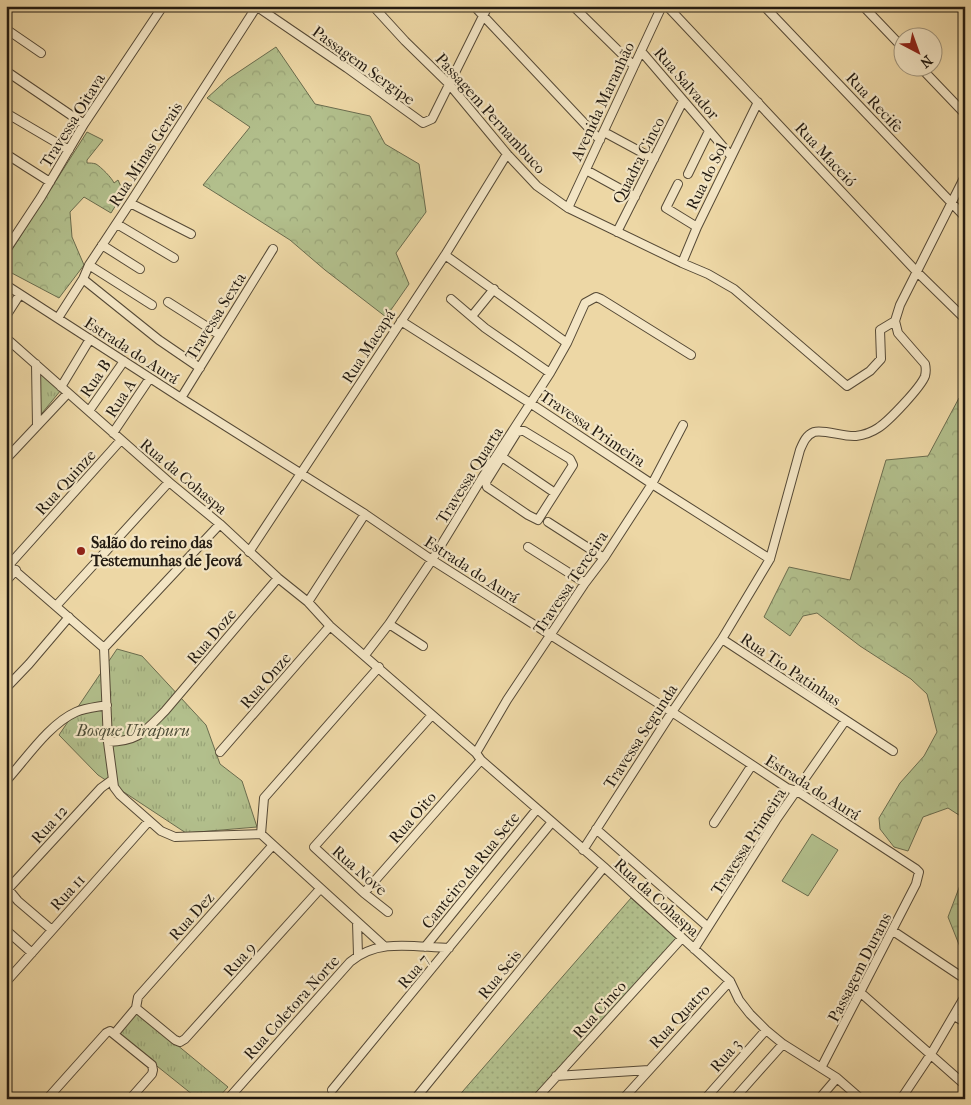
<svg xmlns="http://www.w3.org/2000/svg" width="971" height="1105" viewBox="0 0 971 1105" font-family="'IM FELL French Canon',serif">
<defs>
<pattern id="grass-dots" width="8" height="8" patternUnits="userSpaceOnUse" patternTransform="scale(1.25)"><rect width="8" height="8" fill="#b2bf8c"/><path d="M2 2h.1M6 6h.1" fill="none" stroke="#99a478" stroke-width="1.8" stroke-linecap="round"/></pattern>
<pattern id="forest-crowns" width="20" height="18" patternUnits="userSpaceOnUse" patternTransform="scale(1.25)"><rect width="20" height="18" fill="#b2bf8c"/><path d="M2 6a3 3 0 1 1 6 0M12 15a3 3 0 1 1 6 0" fill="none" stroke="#99a478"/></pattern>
<pattern id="park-tufts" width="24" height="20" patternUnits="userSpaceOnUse" patternTransform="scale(1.25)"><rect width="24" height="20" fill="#b2bf8c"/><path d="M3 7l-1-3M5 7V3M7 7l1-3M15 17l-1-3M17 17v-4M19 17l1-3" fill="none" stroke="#99a478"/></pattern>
</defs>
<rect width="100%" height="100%" fill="#edd7a5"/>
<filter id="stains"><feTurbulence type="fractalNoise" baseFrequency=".004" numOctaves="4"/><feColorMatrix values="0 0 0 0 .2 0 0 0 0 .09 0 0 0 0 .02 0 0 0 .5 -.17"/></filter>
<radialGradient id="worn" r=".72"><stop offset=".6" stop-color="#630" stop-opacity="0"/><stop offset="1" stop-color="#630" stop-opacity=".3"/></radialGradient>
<!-- grass -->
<path fill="url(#grass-dots)" stroke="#6a6c4e" d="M631,898l49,44 -143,157h-81z"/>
<!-- forest -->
<path fill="url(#forest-crowns)" stroke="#6a6c4e" d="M276,47l39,57 55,12 15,28 34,20 7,48 -30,41 13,31 -23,33 -61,-47 -35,-30 -87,-55 47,-58 -43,-29 21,-19z
M87,132l16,8 -16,20v3c3,0 6,0 9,1 5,3 16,14 18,19l4,-3 4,9 -3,11 -8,13 -27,-16 -14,15 2,25 12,28 -25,33 -53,-28v-11z
M965,392v427l-17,-11 -25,9 -15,34 -14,-4 -14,-18 -1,-11 21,-35 24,-27 13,-24 -10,-38 -16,-15 -51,-33 -43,-33 -14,3 -13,20 -26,-19 25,-50 61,13 36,-120 42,-4 31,-58z
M965,872v80l-5,-5 -12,-30z"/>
<!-- park -->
<path fill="url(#park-tufts)" stroke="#6a6c4e" d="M40,372l21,18 -23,28z
M117,649l25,7 64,69 14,39 22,17 15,46 -71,6 -88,-58 -39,-40z
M136,1011l92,76 -11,12h-19l-81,-65z"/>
<!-- pitch -->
<path fill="#b2bf8c" stroke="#6a6c4e" d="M812,834l26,16 -30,46 -26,-15z"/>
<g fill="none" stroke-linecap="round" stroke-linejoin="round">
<!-- minor casing -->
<g stroke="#554936" stroke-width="10">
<path id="minor" d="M256,6l91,62 76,55 9,-4 56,-113
M373,6l32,35 44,43 58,70 30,32 31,22 114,55 26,11 26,15 113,97 23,-15 11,-12 -1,-29 15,-9
M474,6l126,134
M573,6l61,60
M667,6l250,266 48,47
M764,6l201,211
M863,6l41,43
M959,6l6,6
M6,29l35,24
M641,51l90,105
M921,68l44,46
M6,71l78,53
M6,113l63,37
M604,132l50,27
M6,154l44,28
M586,170l49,27
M688,174l21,-43
M678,184l-12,24 31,19
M130,203l61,31
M568,208l94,-202
M117,224l57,34
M617,232l66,-131
M102,245l38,24
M6,250l35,-53 43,-73 79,-118
M445,255l122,88
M682,263l15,-36 61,-125
M89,265l63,40
M83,279l76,61 41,28
M6,285l175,113 184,116 67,46 240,152 115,76 10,3 119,78 3,3 -3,12 -95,184
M451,299l34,29 65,45
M168,302l52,33
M6,316l14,-22
M472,316l22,-27
M58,318l25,-39 6,-14 41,-62 127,-197
M401,321l129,82 122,81 118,75
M6,338l163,144 51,42 58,54 30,24 22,24 146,127 5,7 123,107 117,106 9,8 9,19 11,14 16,16 17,14 54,34 24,21
M36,364l1,62
M61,387l29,-48
M181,398l92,-149
M89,411l35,-50
M521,431h3l46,28 3,6 -35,55 -10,-5 -41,-28 -1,-5 31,-50z
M113,433l37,-55
M502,457l53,36
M6,459l62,-66
M548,522l56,36
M528,547l57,36
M249,552l196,-297 62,-101
M6,563l98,85 4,94 6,45 6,8 41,36 14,6 86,-3 123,112
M9,565l112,-125
M6,581l10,-11
M308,602l57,-88
M56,606l113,-124
M389,624l34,22
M722,639l171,112
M104,648l116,-124
M365,655l24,-31 43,-64 50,-82 68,-105 17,-30 18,-40 11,-6 5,2 90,56
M6,688l23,-24 40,-47
M108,742c31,-1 36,-10 57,-31l113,-133
M220,752l110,-126
M476,753l31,-53 78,-117 19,-25 48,-74 31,-59
M6,781c20,-22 43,-57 70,-69 9,-4 21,-5 31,-7
M714,823l38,-58
M596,829l112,98
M261,834l3,-36 115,-131
M583,850l89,-138 50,-73 48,-80 30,-109c3,-7 6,-15 14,-18 10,-3 29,5 42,4 8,-1 16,-4 22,-8 11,-7 43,-41 47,-52 1,-4 1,-8 0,-12l-27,-31 -3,-12 5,-16 65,-129
M364,893l117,-133
M388,912l-24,-19 -50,-46 118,-132
M357,922l1,33
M6,930l26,23
M52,930l-34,-29 -10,-12 93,-101 11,-8
M893,931l72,48
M425,947l112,-138
M694,949l82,-129 69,-99
M6,982l143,-161
M861,993l104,92
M136,1008l39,32 5,2 5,-3 135,-150
M136,1008l2,-11 135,-152
M954,1016l11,6
M115,1033l21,-25
M556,1076l93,-6
M332,1090l220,-268
M47,1099l59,-66 4,-2 42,34 1,5 -1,4 -22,25
M228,1099l122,-137c28,-24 64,-15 99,-14
M415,1099l189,-232
M536,1099l146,-161
M623,1099l107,-118
M705,1099l61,-69
M734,1099l49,-55
M819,1099l18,-21
M901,1099l30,-45 34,-58"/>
</g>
<!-- minor -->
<use href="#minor" stroke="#f3e5c4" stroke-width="8"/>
</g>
<!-- markers -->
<circle fill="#8f2418" stroke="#f3e5c4" stroke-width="2" cx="81" cy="551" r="5"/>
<g text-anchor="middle" stroke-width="4.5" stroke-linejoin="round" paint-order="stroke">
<!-- street labels -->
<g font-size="16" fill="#221a11" stroke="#f3e5c4">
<text transform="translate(364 65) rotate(36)" y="6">Passagem Sergipe</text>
<text transform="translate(687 83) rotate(49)" y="6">Rua Salvador</text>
<text transform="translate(602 101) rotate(-65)" y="6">Avenida Maranhão</text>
<text transform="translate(875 102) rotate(47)" y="6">Rua Recife</text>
<text transform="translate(491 113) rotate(48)" y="6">Passagem Pernambuco</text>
<text transform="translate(72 120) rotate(-58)" y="6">Travessa Oitava</text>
<text transform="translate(145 154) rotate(-57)" y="6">Rua Minas Gerais</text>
<text transform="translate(826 154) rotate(47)" y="6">Rua Maceió</text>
<text transform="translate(638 160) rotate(-63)" y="6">Quadra Cinco</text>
<text transform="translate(706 176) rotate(-64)" y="6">Rua do Sol</text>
<text transform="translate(215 316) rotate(-58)" y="6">Travessa Sexta</text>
<text transform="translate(368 346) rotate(-57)" y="6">Rua Macapá</text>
<text transform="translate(132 350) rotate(33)" y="6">Estrada do Aurá</text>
<text transform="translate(95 378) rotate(-56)" y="6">Rua B</text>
<text transform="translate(120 398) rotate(-57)" y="6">Rua A</text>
<text transform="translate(593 428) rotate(34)" y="6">Travessa Primeira</text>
<text transform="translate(469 475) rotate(-58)" y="6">Travessa Quarta</text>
<text transform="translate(184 476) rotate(40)" y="6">Rua da Cohaspa</text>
<text transform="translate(65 482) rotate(-48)" y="6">Rua Quinze</text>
<text transform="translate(472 569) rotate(33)" y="6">Estrada do Aurá</text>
<text transform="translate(570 582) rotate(-56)" y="6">Travessa Terceira</text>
<text transform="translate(211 636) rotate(-50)" y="6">Rua Doze</text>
<text transform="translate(791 669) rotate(34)" y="6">Rua Tio Patinhas</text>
<text transform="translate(265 680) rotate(-49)" y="6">Rua Onze</text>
<text transform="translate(640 736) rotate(-57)" y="6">Travessa Segunda</text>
<text transform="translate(813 787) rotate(32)" y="6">Estrada do Aurá</text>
<text transform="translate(412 817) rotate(-49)" y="6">Rua Oito</text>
<text transform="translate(49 824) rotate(-48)" y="6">Rua 12</text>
<text transform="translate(748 841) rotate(-57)" y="6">Travessa Primeira</text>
<text transform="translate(360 870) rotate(41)" y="6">Rua Nove</text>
<text transform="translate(470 870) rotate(-51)" y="6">Canteiro da Rua Sete</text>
<text transform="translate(67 892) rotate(-48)" y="6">Rua 11</text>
<text transform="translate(657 897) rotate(42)" y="6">Rua da Cohaspa</text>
<text transform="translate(191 916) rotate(-48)" y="6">Rua Dez</text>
<text transform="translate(239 959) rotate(-48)" y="6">Rua 9</text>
<text transform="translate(859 967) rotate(-63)" y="6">Passagem Durans</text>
<text transform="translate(413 971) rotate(-50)" y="6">Rua 7</text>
<text transform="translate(499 974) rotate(-51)" y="6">Rua Seis</text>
<text transform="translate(291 1007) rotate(-48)" y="6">Rua Coletora Norte</text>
<text transform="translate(599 1009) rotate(-48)" y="6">Rua Cinco</text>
<text transform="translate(679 1016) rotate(-47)" y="6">Rua Quatro</text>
<text transform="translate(725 1055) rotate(-49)" y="6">Rua 3</text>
</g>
<!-- poi labels -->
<g font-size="16" font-weight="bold" fill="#221a11" stroke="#f3e5c4" text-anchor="start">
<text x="91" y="548">Salão do reino das<tspan x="91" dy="18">Testemunhas de Jeová</tspan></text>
</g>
<!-- park labels -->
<g font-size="16" font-style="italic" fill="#4d4c36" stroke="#f3e5c4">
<text x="133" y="736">Bosque Uirapuru</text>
</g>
</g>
<!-- margin -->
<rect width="971" height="1105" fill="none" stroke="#edd7a5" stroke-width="25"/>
<rect x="8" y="8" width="956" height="1090" fill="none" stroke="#221a11" stroke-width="2.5"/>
<rect x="12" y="12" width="946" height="1080" fill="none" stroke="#221a11"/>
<!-- north arrow -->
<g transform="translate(918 52) rotate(139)"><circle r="24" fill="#f3e5c4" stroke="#9f947c"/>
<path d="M0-4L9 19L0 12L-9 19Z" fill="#8f2418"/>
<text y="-8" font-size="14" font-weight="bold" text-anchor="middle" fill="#221a11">N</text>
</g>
<rect width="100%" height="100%" filter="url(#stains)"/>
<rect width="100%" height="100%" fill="url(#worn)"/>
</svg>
